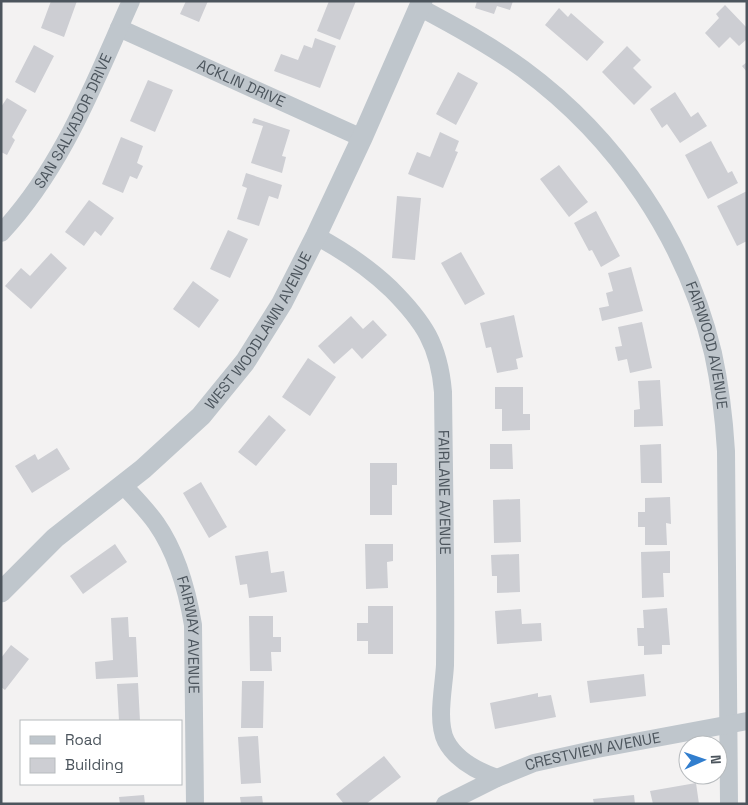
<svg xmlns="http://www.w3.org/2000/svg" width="748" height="805" viewBox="0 0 748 805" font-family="'Space Grotesk',sans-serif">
<rect width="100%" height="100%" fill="#f3f2f2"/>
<!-- building -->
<path fill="#cdced3" d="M51,1h26l-13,36 -23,-9z
M186,1h22l-9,21 -19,-8z
M329,1h27l-16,39 -23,-9z
M477,1h36l-3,9 -13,-4 -3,8 -19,-6z
M725,5l22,23v11l-8,7 -9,-9 -11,11 -14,-15 14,-15 -3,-4z
M559,8l9,9 3,-4 33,29 -17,19 -42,-36z
M315,38l21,8 -16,42 -46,-17 7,-17 17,6 6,-15 8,3z
M34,45l20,11 -19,37 -20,-11z
M627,46l14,14 -8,8 19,19 -18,18 -32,-33z
M747,62v10l-5,-6z
M458,72l20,11 -22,42 -20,-11z
M148,80l25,10 -18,42 -25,-11z
M675,92l16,25 7,-5 9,14 -27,17 -13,-19 -5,4 -12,-19z
M7,98l20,12 -15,27 3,3 -8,15 -6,-3v-45z
M254,118l36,12 -8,26 4,1 -4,16 -31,-10 12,-37 -11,-3z
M440,132l19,9 -4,10 3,1 -15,36 -35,-14 9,-22 13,5z
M121,137l22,9 -6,17 6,3 -6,13 -7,-3 -7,17 -21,-9z
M711,141l17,32 4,-2 6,12 -30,16 -23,-44z
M559,165l29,37 -19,15 -29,-38z
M246,173l36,12 -4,14 -9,-3 -10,30 -22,-7 10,-31 -5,-2z
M747,191v50l-10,5 -20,-40z
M397,196l24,2 -6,62 -23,-2z
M89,200l25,18 -13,18 -6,-5 -11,15 -19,-14z
M596,211l24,45 -19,11 -9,-17 -3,1 -15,-28z
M228,230l20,9 -18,39 -20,-9z
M461,252l24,42 -20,11 -24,-42z
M51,253l16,15 -36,41 -26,-23 16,-18 9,8z
M631,267l12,44 -41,10 -3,-13 10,-2 -3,-13 7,-2 -5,-18z
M193,281l26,19 -20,28 -26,-19z
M514,315l9,42 -7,2 2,10 -21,4 -6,-26 -5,1 -6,-25z
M351,316l12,13 10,-9 14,15 -25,24 -10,-11 -18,16 -16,-18z
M642,322l10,46 -22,5 -3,-14 -9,2 -3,-14 7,-1 -4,-19z
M308,358l28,19 -26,39 -28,-19z
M660,380l3,46 -29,1v-17l6,-1 -2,-28z
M495,387h28v27h7v16l-28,1v-22h-7z
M269,415l17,15 -30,36 -18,-14z
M490,444h22l1,25h-23z
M661,444l1,39h-21l-1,-38z
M57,448l13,21 -38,24 -17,-27 20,-12 3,6z
M370,463h27v22h-5v30h-22z
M201,482l26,45 -18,11 -26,-45z
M670,497l1,27 -5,-1 1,22h-22v-18h-7v-15h7v-14z
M520,499l1,43 -27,1 -1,-43z
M115,544l12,18 -44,32 -13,-18z
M365,544h28v17l-6,1 1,26 -22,1z
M268,551l3,22 13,-2 3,21 -38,6 -2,-14 -7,1 -5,-29z
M670,551v22h-7l1,24 -22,1 -1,-46z
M519,554l1,38 -23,1v-17h-5l-1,-21z
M368,606h25v48h-25v-13h-11v-18h11z
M667,608l3,37h-8v9l-18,1v-9h-6l-1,-18h7l-1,-18z
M521,609l1,15 19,-1 1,18 -45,3 -2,-33z
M249,616h24v21h8v15h-10l1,19h-22z
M128,617l1,20h7l2,40 -42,2 -1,-17 18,-2 -2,-42z
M11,645l18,14 -24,31 -4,-3v-29z
M644,674l2,22 -56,7 -3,-22z
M242,681h22l-1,47h-22z
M138,683l2,38h-21l-2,-37z
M538,693v4l13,-2 5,22 -61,12 -5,-26z
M258,736l3,47 -20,1 -3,-47z
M384,756l17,21 -35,27h-22l-8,-10z
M696,783l3,21h-46l-3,-13z
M144,795l1,9h-25l-1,-7z
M634,795l1,9h-41l-1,-5z
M262,796l1,8h-22l-1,-7z"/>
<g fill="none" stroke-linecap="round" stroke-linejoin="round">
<!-- minor -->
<g stroke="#bfc6cc" stroke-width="18">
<path id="s1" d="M419,7c36,19 71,38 104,62 94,69 163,171 190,284 7,32 11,65 13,98l3,353"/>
<path id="s2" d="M119,28l243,110"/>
<path id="s3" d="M1,233c62,-66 93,-150 130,-232"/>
<path id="s4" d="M316,236c28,15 52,31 75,53 33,33 48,56 52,103 1,91 3,183 2,273 -1,22 -9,56 1,76 10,19 31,30 51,37"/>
<path id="s5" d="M123,485c11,12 23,24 33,38 21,30 31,66 37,102l2,179"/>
<path id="s6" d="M445,804l52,-26 37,-15 63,-14 150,-28"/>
</g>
<!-- tertiary -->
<path stroke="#bfc6cc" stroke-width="21" id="s7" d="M1,592l54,-54 88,-69 58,-53 44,-54 37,-59 34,-67 46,-98 60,-137"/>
</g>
<g text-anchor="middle" stroke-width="4" stroke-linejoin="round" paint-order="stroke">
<!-- street labels -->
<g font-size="15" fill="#4c555d" stroke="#fff">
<text dy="5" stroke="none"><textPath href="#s2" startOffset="134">ACKLIN DRIVE</textPath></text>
<text dy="5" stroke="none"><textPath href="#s3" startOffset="134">SAN SALVADOR DRIVE</textPath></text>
<text dy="5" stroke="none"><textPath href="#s7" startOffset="370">WEST WOODLAWN AVENUE</textPath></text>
<text dy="5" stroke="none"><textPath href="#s1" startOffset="461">FAIRWOOD AVENUE</textPath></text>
<text dy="5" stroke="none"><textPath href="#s4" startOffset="311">FAIRLANE AVENUE</textPath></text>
<text dy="5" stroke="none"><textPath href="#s5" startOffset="169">FAIRWAY AVENUE</textPath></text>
<text dy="5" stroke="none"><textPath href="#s6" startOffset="158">CRESTVIEW AVENUE</textPath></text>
</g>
</g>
<!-- border -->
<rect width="748" height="805" fill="none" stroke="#4c555d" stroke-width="5"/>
<!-- legend -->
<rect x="20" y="720" width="162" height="65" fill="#ffffff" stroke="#b7bbbe"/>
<rect x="30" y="736" width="25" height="8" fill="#bfc6cc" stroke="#b7bbbe"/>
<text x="65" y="745" font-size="15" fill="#4c555d">Road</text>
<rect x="30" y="758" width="25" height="15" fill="#cdced3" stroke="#b7bbbe"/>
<text x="65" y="770" font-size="15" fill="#4c555d">Building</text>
<!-- north arrow -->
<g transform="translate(703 760) rotate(88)"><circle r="24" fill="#ffffff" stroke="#b7bbbe"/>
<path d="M0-4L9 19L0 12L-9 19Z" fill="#317ece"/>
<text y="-8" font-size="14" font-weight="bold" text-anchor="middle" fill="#4c555d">N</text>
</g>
</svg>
